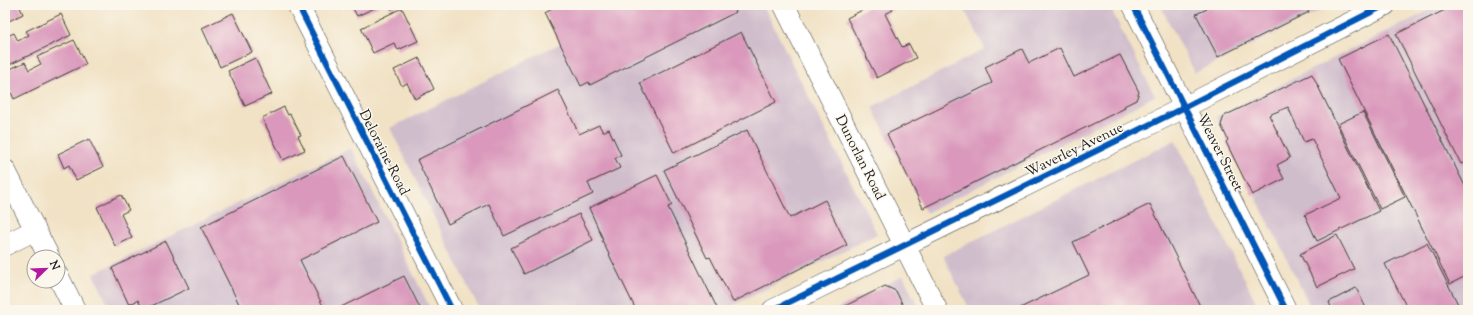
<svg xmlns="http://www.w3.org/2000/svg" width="1473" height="315" viewBox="0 0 1473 315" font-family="'Sorts Mill Goudy',serif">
<rect width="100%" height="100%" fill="#fbf7ec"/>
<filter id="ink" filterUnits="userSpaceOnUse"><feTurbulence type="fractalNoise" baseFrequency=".025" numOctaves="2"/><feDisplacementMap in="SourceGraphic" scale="8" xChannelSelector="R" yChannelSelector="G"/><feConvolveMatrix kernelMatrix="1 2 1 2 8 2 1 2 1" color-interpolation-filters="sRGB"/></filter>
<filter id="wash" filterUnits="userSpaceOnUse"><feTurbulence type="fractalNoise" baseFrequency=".012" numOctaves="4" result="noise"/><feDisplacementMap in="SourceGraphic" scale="16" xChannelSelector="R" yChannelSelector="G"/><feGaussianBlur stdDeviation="0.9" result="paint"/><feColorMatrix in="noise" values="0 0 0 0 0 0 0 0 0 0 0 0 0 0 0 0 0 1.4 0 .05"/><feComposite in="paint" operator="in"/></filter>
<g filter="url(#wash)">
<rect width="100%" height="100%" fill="#f1e2c5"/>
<!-- industrial -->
<path fill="#d0bdcc" d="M545,5h218l114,229 -153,76h-244l-90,-182 173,-86z
M962,5h147l46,91 -229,117 -54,-106 113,-58z
M1160,5h171l-136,68z
M1440,5h28v305h-156l-96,-193z
M1175,140l85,170h-290l-27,-54z
M351,148l80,162h-320l-18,-36z
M903,276l17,34h-86z"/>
<g id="blocks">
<!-- building -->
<path fill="#da99bc" d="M5,5h14l4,9 -18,9z
M351,5h30l-24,11z
M389,5h10l-8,4z
M550,5h182l4,7 -146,73 -1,-3 -8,4 -36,-73 7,-4z
M872,5h18l3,5 -8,4 17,33 7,-3 7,14 -39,20 -30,-60z
M1205,5h100l4,7 -91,45 -22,-43 11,-5z
M1455,5h13v156l-7,3 -65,-130z
M402,8l16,33 -20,9 -4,-7 -21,10 -12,-25z
M233,13l19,39 -32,15 -18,-39z
M61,14l10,21 -66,32v-30l9,-4 4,8 11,-6 -3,-4z
M741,32l35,70 -102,51 -34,-70z
M1389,34l79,158v83l-18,9 -112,-225z
M74,40l12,24 -72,35 -8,-18 4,-2 -4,-8 19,-9 4,8 12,-6 -4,-7z
M1060,48l14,29 46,-22 19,37 -3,8 -12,6 1,2 -202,100 -36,-74 105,-51 -7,-16 37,-18 7,14z
M255,58l17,36 -27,12 -17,-35z
M419,58l15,31 -19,10 -8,-16 -5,3 -8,-16z
M1312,74l67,137 -62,30 -12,-26 36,-17 -29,-59 -8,3 -16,-35 -19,8 21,43 -13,7 7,14 -32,16 -26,-53 2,-2 -7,-15 3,-9z
M558,90l21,44 20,-9 4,7 6,-3 12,26 -6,3 5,10 -32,15 5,11 -89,42 -15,-32 -41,20 -31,-64z
M284,107l4,8 2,-1 11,21 -3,1 7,14 -22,10 -21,-42z
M1363,112l42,85 -25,12 -42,-85z
M747,130l43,88 35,-18 22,45 -114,57 -23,-45 -3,1 -43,-88z
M89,139l14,28 -27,13 -7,-15 -5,3 -6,-14z
M344,156l33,66 -77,38 25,50h-83l-41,-83z
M657,175l15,30 -4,2 50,103h-82l-34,-70 1,-1 -14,-31z
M121,195l8,15 -8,4 11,24 -17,8 -18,-39z
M1150,204l52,106h-181l-1,-2 69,-33 -16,-33z
M579,214l14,26 -69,34 -13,-26z
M1337,235l17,34 -37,18 -17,-33z
M166,241l23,47 -46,22 -5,-10 -9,5 -17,-37z
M1427,243l34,67h-53l-23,-46z
M404,276l17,34h-86z
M885,286l11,5 9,19h-68z
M1356,288l11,22h-35l-3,-8z"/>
</g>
</g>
<g filter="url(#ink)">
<use href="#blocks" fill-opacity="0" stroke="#3c3a35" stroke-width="1"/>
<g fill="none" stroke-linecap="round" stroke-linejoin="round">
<!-- minor casing -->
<g stroke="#3c3a35" stroke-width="22">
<path id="minor" d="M298,5l154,305
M784,5l153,305
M1133,5l153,305
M5,170l44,87
M5,245l30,-15
M58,276l17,34
M773,310l400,-197 212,-108"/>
</g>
<!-- minor -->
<use href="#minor" stroke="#fff" stroke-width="21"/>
<!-- cycleway casing -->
<g stroke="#fbf7ec" stroke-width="8">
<path id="cycleway" d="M298,5l154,305
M1133,5l153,305
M773,310l400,-197 212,-108"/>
</g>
<!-- cycleway -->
<use href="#cycleway" stroke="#0057b8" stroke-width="6"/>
</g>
</g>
<g text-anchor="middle" stroke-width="3" stroke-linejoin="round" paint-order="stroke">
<!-- street labels -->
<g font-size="14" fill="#1c1c1c" stroke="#fbf7ec">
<text transform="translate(1074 149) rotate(-26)" y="5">Waverley Avenue</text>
<text transform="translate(385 152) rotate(63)" y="5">Deloraine Road</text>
<text transform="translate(1221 152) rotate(63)" y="5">Weaver Street</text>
<text transform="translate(861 157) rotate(63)" y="5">Dunorlan Road</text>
</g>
</g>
<!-- margin -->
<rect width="1473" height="315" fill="none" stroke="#fbf7ec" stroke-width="20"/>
<!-- north arrow -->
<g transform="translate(46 269) rotate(67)"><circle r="19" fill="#fbf7ec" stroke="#a29f99"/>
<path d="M0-3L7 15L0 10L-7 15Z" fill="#b5179e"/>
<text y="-6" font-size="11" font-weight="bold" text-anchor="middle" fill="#1c1c1c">N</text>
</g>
</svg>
